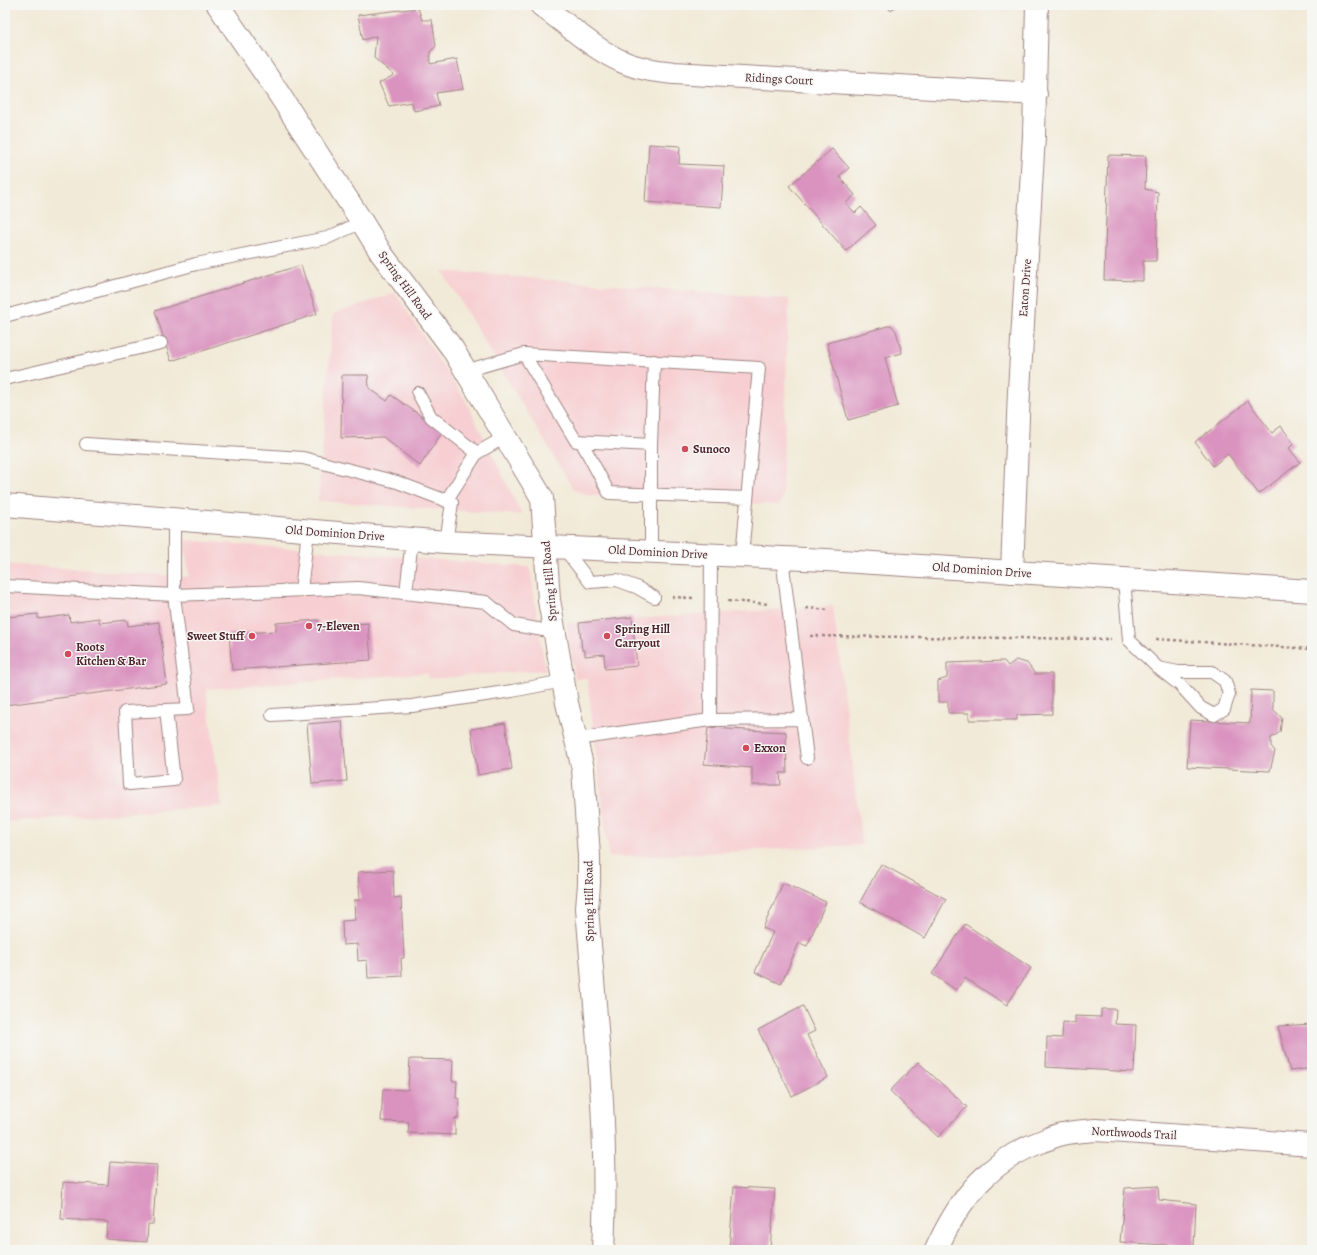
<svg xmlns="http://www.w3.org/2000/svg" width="1317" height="1255" viewBox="0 0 1317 1255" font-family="Alegreya,serif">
<rect width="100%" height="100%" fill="#f6f6f2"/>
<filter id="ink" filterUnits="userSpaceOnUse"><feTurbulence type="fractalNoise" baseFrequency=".025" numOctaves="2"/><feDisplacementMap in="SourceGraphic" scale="8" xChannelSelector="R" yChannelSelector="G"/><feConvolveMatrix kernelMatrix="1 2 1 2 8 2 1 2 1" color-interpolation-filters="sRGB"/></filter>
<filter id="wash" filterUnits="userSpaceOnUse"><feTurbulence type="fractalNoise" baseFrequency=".012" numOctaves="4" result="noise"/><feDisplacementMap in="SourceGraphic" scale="16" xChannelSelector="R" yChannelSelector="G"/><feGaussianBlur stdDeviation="0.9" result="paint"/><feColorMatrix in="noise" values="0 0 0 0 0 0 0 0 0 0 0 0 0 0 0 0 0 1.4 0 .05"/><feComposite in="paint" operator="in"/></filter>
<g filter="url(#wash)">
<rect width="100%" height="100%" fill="#f2ead8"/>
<!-- built -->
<path fill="#f7cfd2" d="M442,271l347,28 -7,200 -2,6 -192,-10 -12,-4 -4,-4z
M395,293l71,108 56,114 -204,-14 15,-187z
M184,540l346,27 15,103 -116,9 -2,-6 -221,16 16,117 -217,16v-258l184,13z
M833,606l29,239 -218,11 -35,1 -22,-179 -12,1 -8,-56z"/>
<g id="blocks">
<!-- building -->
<path fill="#da93bf" d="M885,5h12l-6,6z
M418,8l4,12h10l4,26 -6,6v12l27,-5 6,30 -27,4 3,13 -25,5 -2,-9 -23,4 -10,-23 15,-8 -20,-17 2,-22 -13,4 -5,-25z
M649,144l31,2 -1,18 45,2 -3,41 -76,-5z
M832,149l17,19 -10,8 16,19 -9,8 9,10 6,-6 15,18 -30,26 -57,-65z
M1108,155l38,1 -1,33 13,3 -2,69h-13v20l-39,-1z
M301,265l16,49 -146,47 -16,-50z
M891,325l5,6 6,22 -17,5 13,48 -50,14 -21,-77z
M342,375h26l1,13 18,13 4,-6 52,36 -23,35 -37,-29 -42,1z
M1248,401l24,32 9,-7 13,18 -5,4 11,14 -41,32 -31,-40 -15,12 -18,-24z
M5,610l2,7 31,-3v5l31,-4 1,7 29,-4v5l28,-3 1,6 31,-4 8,62 -162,21z
M632,617l5,49 -32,3 -1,-15 -19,2v-6h-3l-3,-27z
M318,620l1,7 49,-4 3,37 -139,10 -3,-36 47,-3v-8z
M1016,660l11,3 8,11h17v40l-35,1v5h-48v-7h-21v-11h-10v-21l9,-3v-15l57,-2 4,5z
M1251,690l22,1v18l9,9 -2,14 -9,6v8l4,5 -5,20 -83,-4 3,-47 60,3z
M342,721l5,60 -35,3 -5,-60z
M505,723l7,46 -34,6 -7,-46z
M708,728l78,4 1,41h-7l1,12h-29v-17l-48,-4z
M881,864l65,35 -21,39 -65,-36z
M393,870l1,28 7,-1 3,61h-3l1,18 -34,2 -1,-18 -9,1 -1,-17 -14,1 -1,-24 13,-1 -1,-20h6l-2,-28z
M783,883l43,19 -19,44 -8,-3 -18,41 -26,-12 18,-40 -10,-4z
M965,924l66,44 -24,37 -42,-27 -9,12 -24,-16z
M803,1006l12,25 -8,4 21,42 -36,19 -34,-66z
M1101,1009h15l-1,15 21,1 -2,47 -88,-5 1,-30 15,1 1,-16 12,1v-7l26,1z
M1312,1024v44l-22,3 -12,-45z
M410,1059l43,1 -1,21h5l-1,17h3l-1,21 -3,-1v17l-47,-2 1,-11 -28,-1 2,-32 25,1z
M918,1062l49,45 -29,30 -48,-46z
M110,1162l47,3 -4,59h-5l-1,18 -41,-3 2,-17 -47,-3 2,-37 45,3z
M1158,1186l1,14 37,4 -2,43 -74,-5 5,-54z
M734,1187l41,2 -5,61h-41z"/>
</g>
</g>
<g filter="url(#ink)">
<use href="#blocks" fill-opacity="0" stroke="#9e8482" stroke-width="1"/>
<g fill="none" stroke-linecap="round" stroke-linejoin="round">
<!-- lane casing -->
<g stroke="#9e8482" stroke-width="14">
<path id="lane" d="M5,316l191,-52 131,-26 35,-16
M524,354l52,87 75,4v106
M465,371l59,-17 235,14 -17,188
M5,379l156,-36
M418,393l13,24 46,36
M581,441l28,52 138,5
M86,444l217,14 94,24 55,21 -6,39
M651,445l3,-84
M446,501l31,-48 28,-16
M563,547l27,35 27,-2 19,7 18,10
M782,558l25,200
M1124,579l5,61 29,28 22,17 21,23 13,7 10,-6 5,-15 -4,-13 -13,-9h-34l-20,-4
M5,585l1,1 168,9 184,-7 128,14 28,23 41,7
M301,590l7,-59
M406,593l6,-54
M166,710l8,70 -45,4 -4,-72 63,-3 -14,-114v-75
M272,715l140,-9 100,-15 51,-10
M710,720l92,-1
M576,739l134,-19 1,-166"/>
</g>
<!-- street casing -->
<g stroke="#9e8482" stroke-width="24">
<path id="street" d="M541,5c26,19 52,44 82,57 16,7 33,9 51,11l362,21
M1012,572l7,-181 15,-255 3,-131
M936,1250c23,-51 53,-90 107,-109 7,-3 13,-6 20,-7 11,-3 23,-3 33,-4l216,15"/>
</g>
<!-- secondary casing -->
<g stroke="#9e8482" stroke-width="24">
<path id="secondary" d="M218,5l57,83 87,134 19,31 71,95 90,150 7,102 18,103 16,66 6,87v28l-2,24c9,114 22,228 16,342
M5,505l441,37 380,18 486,31"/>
</g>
<!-- path -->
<path stroke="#9e8482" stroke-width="2.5" stroke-dasharray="3 3" stroke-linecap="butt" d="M672,597l21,1
M728,601l41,3
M806,608l23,2
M810,636l301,3
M1156,639l156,10"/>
<!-- lane -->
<use href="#lane" stroke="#fff" stroke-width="12"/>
<!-- street -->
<use href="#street" stroke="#fff" stroke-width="22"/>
<!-- secondary -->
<use href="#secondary" stroke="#fff" stroke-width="22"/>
</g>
</g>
<!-- markers -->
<g fill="#d1495b" stroke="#f6f6f2" stroke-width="1.5">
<circle cx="685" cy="449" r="4"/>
<circle cx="309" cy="626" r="4"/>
<circle cx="252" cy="636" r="4"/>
<circle cx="607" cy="636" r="4"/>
<circle cx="68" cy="654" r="4"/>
<circle cx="746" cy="748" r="4"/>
</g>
<g text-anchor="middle" stroke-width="3" stroke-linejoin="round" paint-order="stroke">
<!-- street labels -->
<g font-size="12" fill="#4a1f2b" stroke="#f6f6f2">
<text transform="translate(779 79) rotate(3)" y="4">Ridings Court</text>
<text transform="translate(405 285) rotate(54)" y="4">Spring Hill Road</text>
<text transform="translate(1025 288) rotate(-86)" y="4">Eaton Drive</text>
<text transform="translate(335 533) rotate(4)" y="4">Old Dominion Drive</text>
<text transform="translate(658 552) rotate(3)" y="4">Old Dominion Drive</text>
<text transform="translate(982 570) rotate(4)" y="4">Old Dominion Drive</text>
<text transform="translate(549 581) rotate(-95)" y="4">Spring Hill Road</text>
<text transform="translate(589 901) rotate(-91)" y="4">Spring Hill Road</text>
<text transform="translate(1134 1133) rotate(3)" y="4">Northwoods Trail</text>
</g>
<!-- poi labels -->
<g font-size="12" font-weight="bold" fill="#4a1f2b" stroke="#f6f6f2" text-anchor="start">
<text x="693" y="453">Sunoco</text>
<text x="317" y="630">7-Eleven</text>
<text x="615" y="633">Spring Hill<tspan x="615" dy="14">Carryout</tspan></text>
<text x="244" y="640" text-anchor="end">Sweet Stuff</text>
<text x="76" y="651">Roots<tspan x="76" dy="14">Kitchen &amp; Bar</tspan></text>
<text x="754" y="752">Exxon</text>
</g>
</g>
<!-- margin -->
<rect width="1317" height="1255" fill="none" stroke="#f6f6f2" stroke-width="20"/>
</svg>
